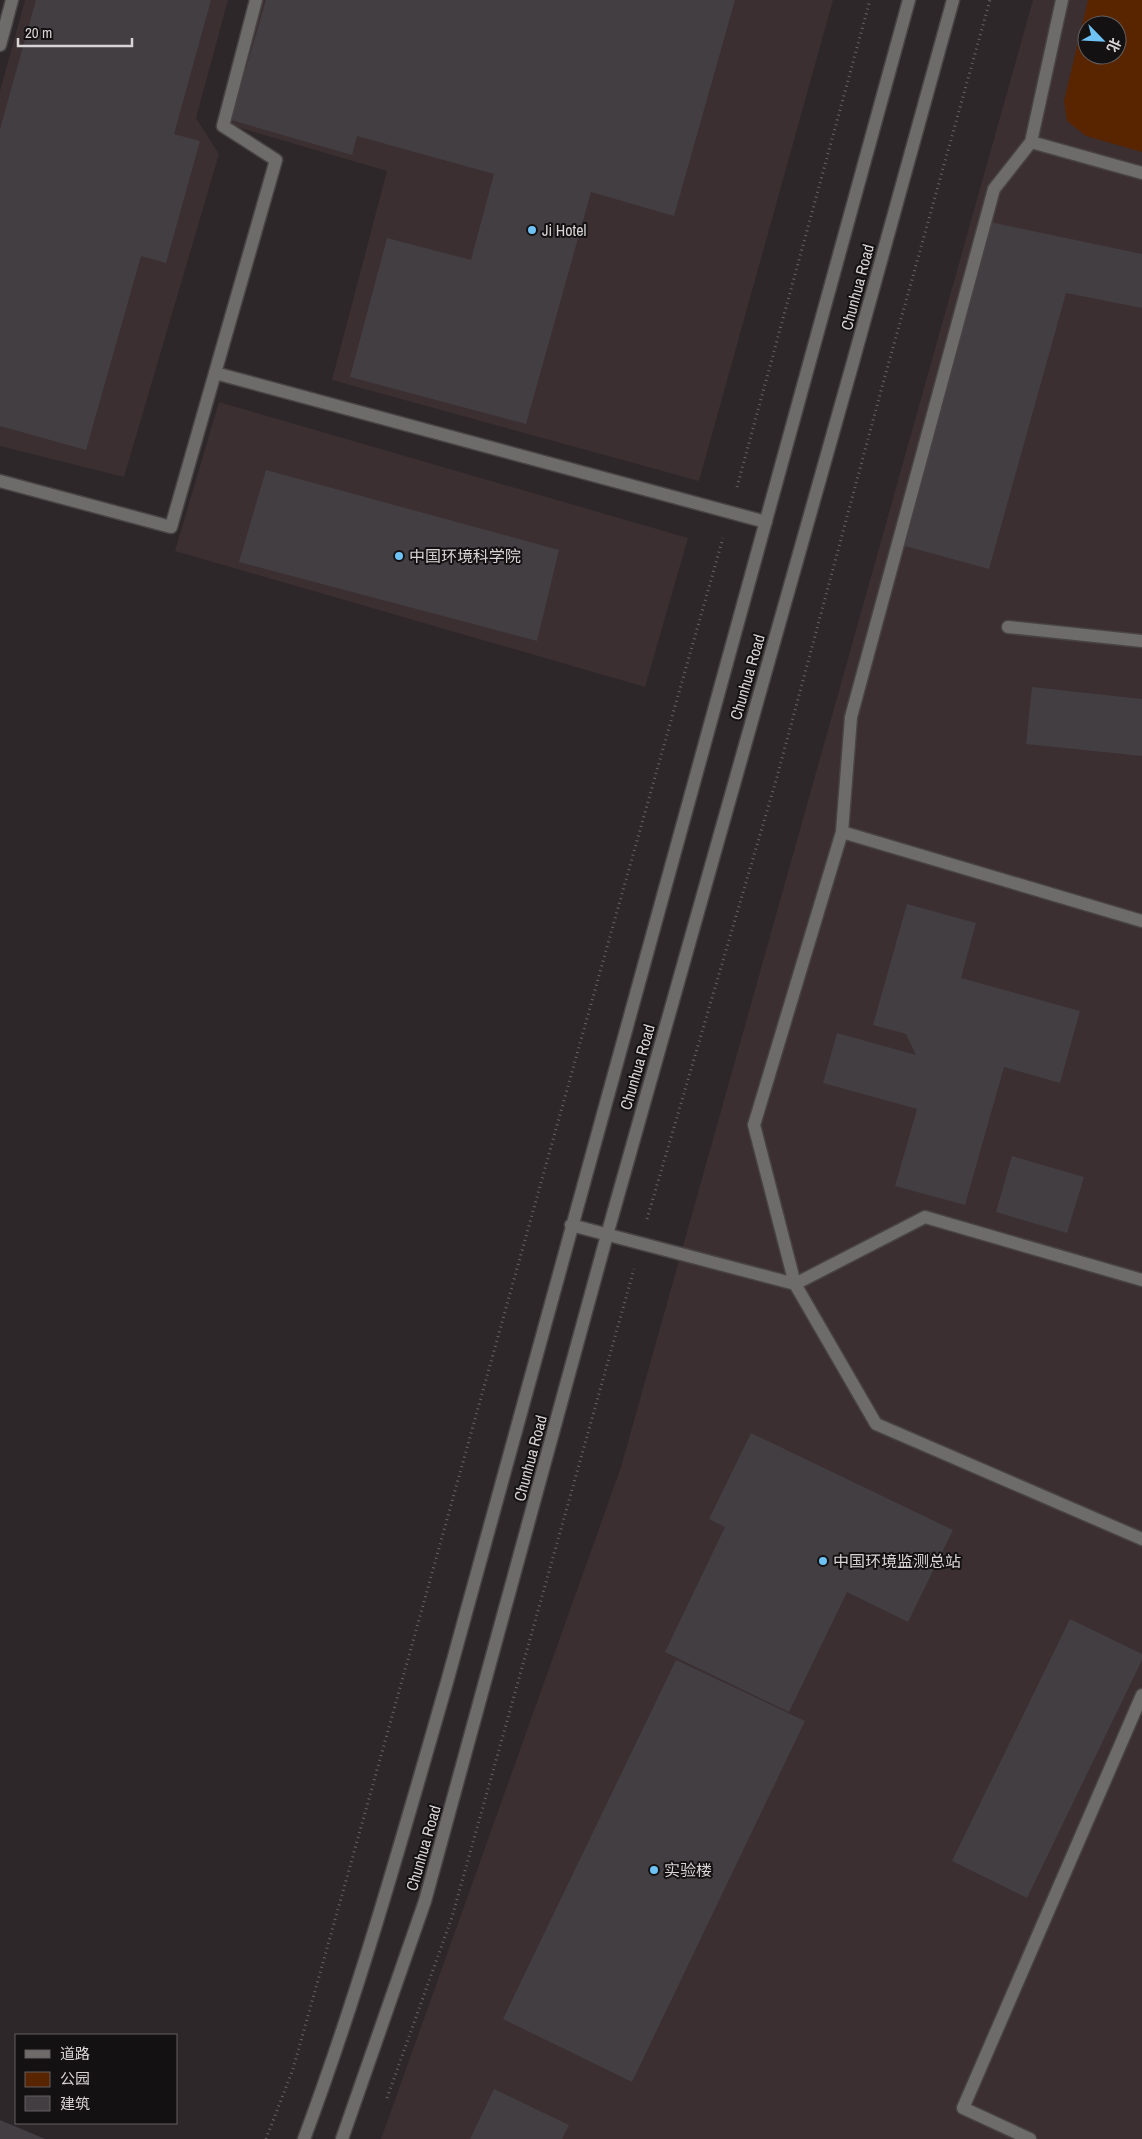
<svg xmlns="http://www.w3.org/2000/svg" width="1142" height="2139" viewBox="0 0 1142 2139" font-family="'Archivo Narrow','Noto Sans SC',sans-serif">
<rect width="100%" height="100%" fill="#2d2729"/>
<!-- built -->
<path fill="#3b2f32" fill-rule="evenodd" d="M25,0h203l-32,118 23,36 -95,323 -124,-31v-355z
M262,0h571l-134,481 -367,-101 55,-209 -160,-47z
M1033,0h109v2139h-761l240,-672zM1087,25h30v30h-30z
M219,402l469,136 -43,149 -470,-136z"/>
<!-- green -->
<path fill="#582500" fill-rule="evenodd" d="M1088,0h54v152l-56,-16 -19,-15 -3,-20zM1087,25h30v30h-30z"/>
<!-- building -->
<path fill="#433e42" d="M36,0h175l-37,134 26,7 -34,122 -25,-7 -55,194 -86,-24v-297z
M266,0h469l-61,216 -83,-24 -65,232 -176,-47 37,-139 84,22 23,-86 -137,-38 -5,19 -121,-35z
M990,222l152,32v54l-76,-15 -77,276 -84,-23z
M266,470l293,80 -22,91 -298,-79z
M1032,687l110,12v57l-116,-12z
M907,904l69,19 -15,55 119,33 -20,72 -56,-16 -39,138 -70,-19 22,-77 -94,-26 14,-50 79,22 -10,-21 -33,-9z
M1012,1156l72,21 -17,56 -71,-21z
M751,1433l202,97 -45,92 -61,-30 -58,120 -124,-60 60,-125 -16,-8z
M1070,1619l72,35v6l-115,238 -75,-37z
M676,1660l129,61 -173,361 -129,-63z
M494,2089l75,36 -7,14h-92z
M0,2120l45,19h-45z"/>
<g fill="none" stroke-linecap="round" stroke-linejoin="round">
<!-- minor casing -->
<g stroke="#484344" stroke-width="15">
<path id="minor" d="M256,0l-33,126 53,34 -61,213 551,149
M1062,0l-31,142 111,31
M0,45l12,-45
M0,481l171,46 44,-154
M1008,627l134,14
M842,832l9,-115 143,-528 37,-47
M1142,921l-300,-89 -88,293 41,159 81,140 266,115
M571,1225l224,59 130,-67 217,63
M304,2139c56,-150 99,-304 143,-457l462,-1682
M342,2139l83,-238 182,-666 246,-873 100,-362
M1030,2139l-67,-31 179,-413"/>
</g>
<!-- path -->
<path stroke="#676263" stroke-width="3" stroke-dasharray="1 4" stroke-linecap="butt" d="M737,487l133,-487
M647,1219l130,-442 105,-390 108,-387
M387,2098l65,-181 182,-648
M266,2139l27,-70c144,-510 284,-1021 430,-1531"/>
<!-- minor -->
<use href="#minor" stroke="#6e6b6b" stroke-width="12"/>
</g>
<!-- markers -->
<g fill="#6fc2f4" stroke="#141112" stroke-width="2">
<circle cx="532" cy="230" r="5"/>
<circle cx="399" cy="556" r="5"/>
<circle cx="823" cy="1561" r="5"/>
<circle cx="654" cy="1870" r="5"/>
</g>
<g text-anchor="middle" stroke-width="4" stroke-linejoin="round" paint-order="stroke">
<!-- poi labels -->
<g font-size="16" fill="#d8d3d4" stroke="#141112" text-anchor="start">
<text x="542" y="236">Ji Hotel</text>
<text x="409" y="562">中国环境科学院</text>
<text x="833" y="1567">中国环境监测总站</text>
<text x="664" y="1876">实验楼</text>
</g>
<!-- street labels -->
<g font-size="16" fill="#d8d3d4" stroke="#141112">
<text transform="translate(857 287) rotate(-75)" y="6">Chunhua Road</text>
<text transform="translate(747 677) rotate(-74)" y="6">Chunhua Road</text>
<text transform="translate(637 1067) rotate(-74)" y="6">Chunhua Road</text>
<text transform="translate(530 1458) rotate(-75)" y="6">Chunhua Road</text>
<text transform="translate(423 1848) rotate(-74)" y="6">Chunhua Road</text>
</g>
</g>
<!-- legend -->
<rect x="15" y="2034" width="162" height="90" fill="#141112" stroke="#625f60"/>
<rect x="25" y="2050" width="25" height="8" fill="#6e6b6b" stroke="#625f60"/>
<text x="60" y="2059" font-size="15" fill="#d8d3d4">道路</text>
<rect x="25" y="2072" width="25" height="15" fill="#582500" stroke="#625f60"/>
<text x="60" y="2084" font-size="15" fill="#d8d3d4">公园</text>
<rect x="25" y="2096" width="25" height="15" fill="#433e42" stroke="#625f60"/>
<text x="60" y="2109" font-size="15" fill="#d8d3d4">建筑</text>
<!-- north arrow -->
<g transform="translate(1102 40) rotate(114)"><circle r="24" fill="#141112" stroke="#625f60"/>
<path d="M0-4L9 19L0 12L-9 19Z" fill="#6fc2f4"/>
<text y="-8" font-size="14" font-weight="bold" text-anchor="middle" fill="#d8d3d4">北</text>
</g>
<!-- scale -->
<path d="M18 38v8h114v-8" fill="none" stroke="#d8d3d4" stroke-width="2.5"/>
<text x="25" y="38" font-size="15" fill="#d8d3d4" stroke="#141112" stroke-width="4" paint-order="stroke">20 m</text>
</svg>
